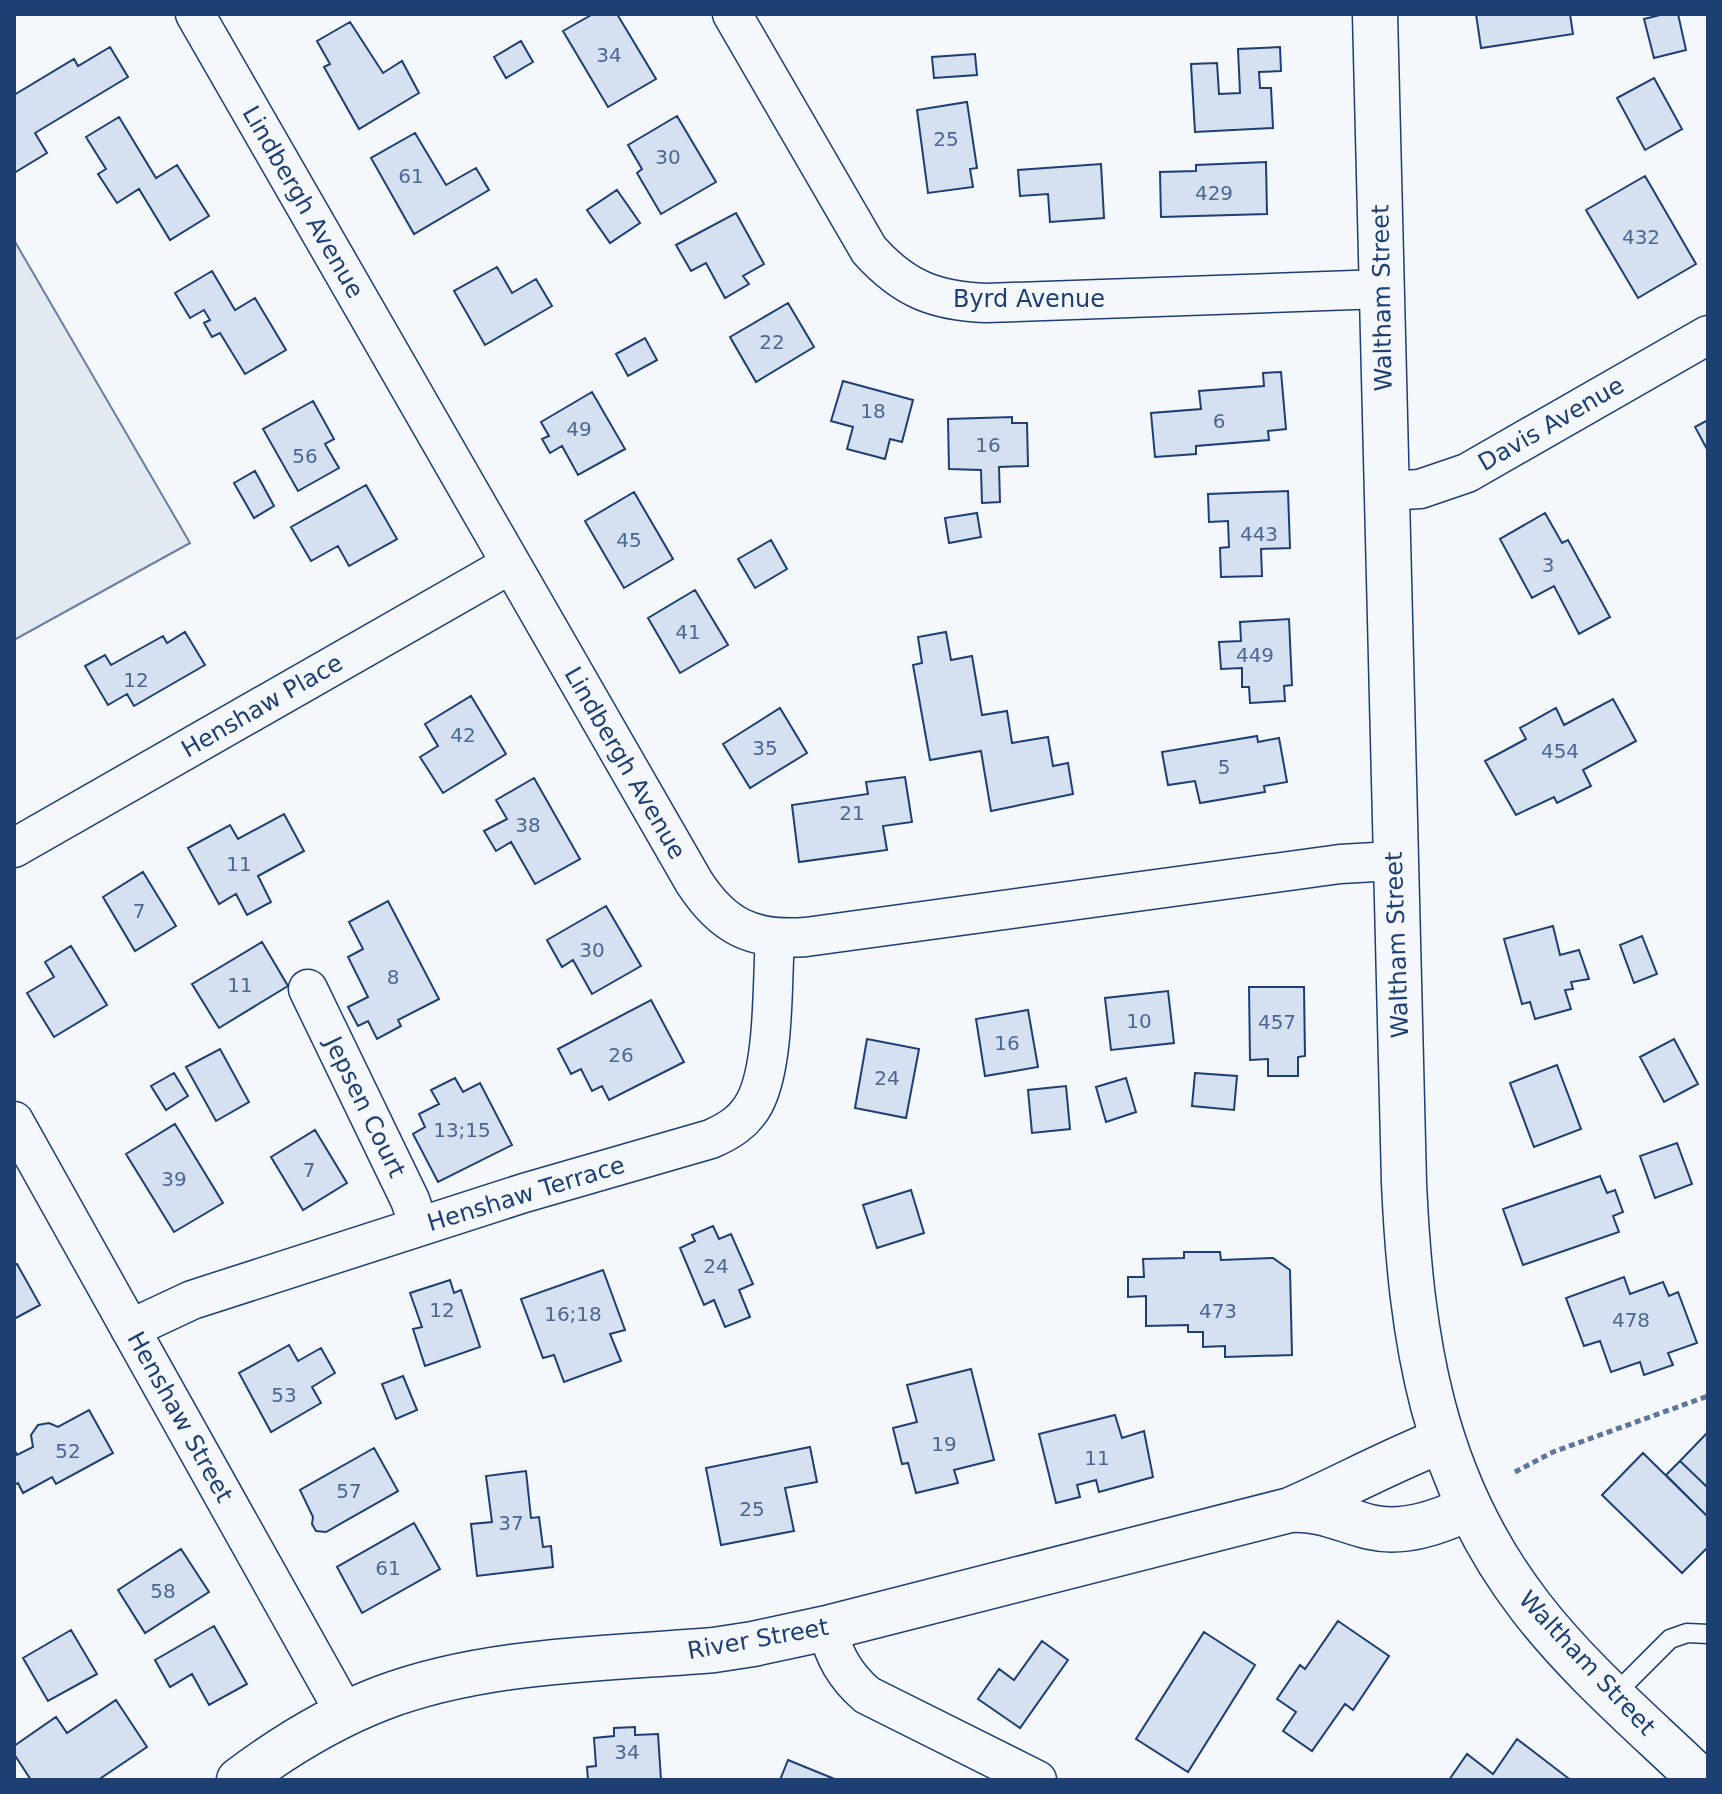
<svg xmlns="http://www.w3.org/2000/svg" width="1722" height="1794" viewBox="0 0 1722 1794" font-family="'DejaVu Sans',sans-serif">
<rect width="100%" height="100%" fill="#f4f7fb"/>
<!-- green -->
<path fill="#e3e9f0" stroke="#687fa3" stroke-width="2" d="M14,240l176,303 -176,97z"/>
<!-- building -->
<path fill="#d5e0f0" stroke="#1d3f73" stroke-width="2" d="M593,14h24l39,65 -48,28 -45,-76z
M1476,14h94l3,20 -92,14z
M1664,14h14l8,36 -32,8 -10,-39z
M350,22l33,51 19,-12 17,32 -60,36 -35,-62 6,-3 -13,-23z
M521,41l12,21 -27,16 -12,-21z
M110,47l18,30 -93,56 12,20 -33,20v-78l60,-36 4,7z
M1280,47l1,24 -22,1 1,16h11l2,40 -78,4 -4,-68 26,-1 2,31 21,-1 -2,-44z
M975,54l2,21 -43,3 -2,-21z
M1654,78l28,51 -37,21 -28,-52z
M967,102l10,66 -7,1 3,18 -45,6 -11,-83z
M677,116l39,66 -55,32 -24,-41 5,-4 -14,-24z
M119,117l37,61 21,-13 32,51 -39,24 -31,-51 -22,14 -19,-29 8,-5 -20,-32z
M415,133l31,52 30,-17 13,22 -75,44 -43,-76z
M1266,162l1,52 -106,3 -1,-45 36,-1v-6z
M1101,164l3,54 -54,4 -2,-28 -28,2 -2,-26z
M1645,176l51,88 -58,34 -52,-88z
M617,190l23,33 -30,20 -23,-33z
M736,213l28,51 -21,12 6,8 -24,14 -19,-35 -15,8 -15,-26z
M497,267l15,26 24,-14 16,27 -67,39 -31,-54z
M212,271l23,39 20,-12 31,52 -41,24 -25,-41 -8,4 -8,-14 6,-3 -6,-10 -14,8 -15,-25z
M788,303l26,44 -58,35 -26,-45z
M645,338l12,22 -29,16 -12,-22z
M1281,372l5,57 -18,2 1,9 -73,6v8l-41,3 -4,-44 50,-4 -2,-18 65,-5 -1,-13z
M843,381l70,19 -11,42 -12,-3 -5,20 -38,-10 6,-22 -22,-6z
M592,392l33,57 -47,26 -16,-29 -12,7 -8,-14 7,-3 -8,-14z
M313,401l21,38 -9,5 14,24 -41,23 -35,-62z
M1012,417v6h15l1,43 -29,1 1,35 -18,1 -1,-33 -32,-1 -1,-50z
M1708,420v31l-13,-24z
M255,471l19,35 -20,12 -20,-35z
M366,485l31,54 -48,27 -11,-20 -27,15 -20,-34z
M1288,491l2,57 -29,1 1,27 -41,1 -1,-29 9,-1 -1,-26 -19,1 -1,-28z
M634,492l39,67 -49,29 -39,-67z
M977,513l4,24 -32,6 -4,-25z
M1545,513l17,30 6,-3 42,77 -31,17 -25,-48 -22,12 -32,-59z
M771,540l16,29 -32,19 -17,-29z
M695,590l33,55 -48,28 -32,-55z
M1289,619l3,66 -8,1 1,15 -35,2 -1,-16h-7v-19l-21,1 -2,-27 22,-1 -1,-19z
M185,632l20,33 -71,41 -7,-12 -19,11 -23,-39 20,-11 6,10 52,-29 4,7z
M946,632l5,28 21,-4 10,59 25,-4 5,32 36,-6 5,29 15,-3 5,31 -82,17 -10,-60 -51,9 -17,-95 9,-2 -4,-26z
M471,696l35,58 -63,39 -23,-36 18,-11 -13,-22z
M1613,699l23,42 -53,29 8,16 -34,17 -3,-6 -38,18 -31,-54 41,-22 -6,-11 36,-20 8,17z
M780,708l27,45 -57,35 -27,-44z
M1257,736l1,6 21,-4 8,44 -23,4 1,6 -65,11 -5,-22 -27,4 -6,-33z
M905,777l7,45 -29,4 4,24 -88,12 -7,-57 76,-11 -2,-12z
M534,778l46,81 -45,25 -24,-42 -15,9 -12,-20 23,-12 -11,-19z
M284,814l20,37 -46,25 13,26 -24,13 -11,-21 -17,10 -31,-56 42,-23 8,14z
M143,872l33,54 -41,25 -32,-54z
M388,901l51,98 -41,21 3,6 -24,13 -9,-18 -10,5 -10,-19 20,-10 -20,-40 15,-8 -14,-27z
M606,906l35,60 -49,28 -19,-34 -11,7 -15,-27z
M1553,926l7,29 19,-5 10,29 -18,3 2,7 -8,1 6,19 -36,10 -5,-17 -8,2 -18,-65z
M1642,936l15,38 -23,9 -14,-38z
M262,942l26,44 -69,42 -27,-44z
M71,946l36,59 -53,32 -27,-44 27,-16 -9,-15z
M1249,987h55l1,69 -7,1v19h-30v-17l-18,1z
M1168,991l6,52 -63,7 -6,-52z
M651,1000l33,62 -75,38 -7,-14 -10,5 -11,-22 -10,5 -13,-25z
M1028,1010l10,57 -53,9 -9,-57z
M867,1039l52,10 -13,69 -51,-10z
M1674,1039l24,45 -34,18 -24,-45z
M220,1049l29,53 -33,19 -30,-54z
M1557,1065l24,64 -47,18 -24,-64z
M174,1073l14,23 -22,14 -15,-24z
M1195,1073l42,3 -3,34 -42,-4z
M455,1078l8,14 17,-9 32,62 -74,37 -25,-48 12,-7 -6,-13 20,-10 -8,-14z
M1126,1078l10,34 -30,10 -10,-35z
M1066,1086l4,43 -38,4 -4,-43z
M175,1124l48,79 -49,29 -48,-78z
M315,1130l32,53 -44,27 -32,-53z
M1677,1143l15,41 -37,14 -15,-42z
M1600,1176l7,17 8,-3 8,22 -10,4 6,16 -96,33 -20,-56z
M911,1190l13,43 -47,15 -14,-43z
M713,1226l6,13 12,-5 22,50 -14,6 11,27 -25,10 -11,-27 -10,5 -24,-57 15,-7 -3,-6z
M1184,1252h36l1,8 52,-2 17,12 2,85 -67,2v-11l-22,1v-15h-15v-7l-42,1v-30l-18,1v-20h16l-1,-18 41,-1z
M17,1264l23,41 -26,14v-54z
M603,1270l22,60 -15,4 11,27 -57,21 -10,-27 -11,3 -22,-59z
M1624,1277l6,17 33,-12 6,14 9,-4 19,51 -29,10 5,12 -29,10 -4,-13 -29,10 -11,-31 -16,5 -18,-48z
M450,1280l4,13 7,-3 19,57 -55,19 -12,-37 9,-2 -12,-34z
M289,1345l9,16 23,-13 14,25 -23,14 9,16 -50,29 -32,-59z
M971,1369l23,91 -40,10 4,13 -42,10 -8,-30 -6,1 -9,-36 24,-6 -10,-37z
M403,1376l14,34 -21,9 -14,-35z
M89,1410l24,43 -57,31 -4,-7 -29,16 -5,-10 -4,2v-36l3,6 16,-8 -2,-12 7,-10 11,-2 9,4z
M1115,1415l7,23 22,-7 9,46 -54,15 -3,-12 -19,5 3,12 -24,6 -17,-69z
M1708,1432v56l-28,-27z
M810,1447l7,35 -32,6 9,43 -73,14 -15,-77z
M374,1448l24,43 -72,41 -10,-1 -4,-7 1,-7 -13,-27z
M1643,1453l65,64v30l-26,26 -80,-78z
M1680,1461l28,27v29l-42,-42z
M526,1471l5,47 8,-1 4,30 8,-1 2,21 -76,9 -6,-52 21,-2 -6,-46z
M414,1523l26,46 -78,44 -25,-46z
M181,1549l28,43 -64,41 -27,-43z
M1338,1621l51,35 -36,54 -8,-6 -33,47 -29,-20 13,-19 -19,-13 23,-34 5,4z
M214,1626l33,58 -38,21 -17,-31 -22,13 -15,-27z
M71,1630l26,44 -49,27 -25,-43z
M1204,1632l51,33 -67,107 -52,-33z
M1042,1641l26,19 -48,68 -42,-29 21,-30 15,11z
M116,1700l31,47 -49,33h-67l-17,-26v-8l42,-29 11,16z
M635,1727v8l23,-1 3,46h-73l-1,-13 9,-1 -2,-28 20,-2v-8z
M1517,1739l51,39 -2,2h-117l18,-26 26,20z
M788,1760l49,20h-57z"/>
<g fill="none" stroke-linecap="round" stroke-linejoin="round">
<!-- service casing -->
<g stroke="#1d3f73" stroke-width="21">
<path id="service" d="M1614,1695l56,-56 17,-6 21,1"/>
</g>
<!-- minor casing -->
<g stroke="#1d3f73" stroke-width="41">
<path id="minor" d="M195,14l499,868c29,45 59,59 112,55l534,-73 54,-3
M732,14l137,236c35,39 66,51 117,53l396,-14
M1386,491l34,-2 47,-16 241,-138
M14,848l497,-284
M308,989l102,211 9,26
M14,1121l331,592
M130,1329l62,-29 332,-107 187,-54c18,-8 33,-17 43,-35 21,-38 18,-122 21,-167
M827,1628c7,28 18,48 40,67l170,85"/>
</g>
<!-- tertiary casing -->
<g stroke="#1d3f73" stroke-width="47">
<path id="tertiary" d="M1290,1510c30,-2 52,10 80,17 34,8 69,-5 99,-19
M239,1780c44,-33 91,-62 143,-82 103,-39 223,-39 332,-48l39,-6 74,-16 463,-118c51,-22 99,-49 151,-69"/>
</g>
<!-- secondary casing -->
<g stroke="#1d3f73" stroke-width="47">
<path id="secondary" d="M1375,14l29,1169c7,155 28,296 126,423 49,64 113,118 171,174"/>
</g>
<!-- path -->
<path stroke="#5e769c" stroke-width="5" stroke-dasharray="6 4" stroke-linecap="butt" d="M1515,1472l38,-20 155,-56"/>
<!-- service -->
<use href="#service" stroke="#f4f7fb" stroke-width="18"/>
<!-- minor -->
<use href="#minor" stroke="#f4f7fb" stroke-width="38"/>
<!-- tertiary -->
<use href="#tertiary" stroke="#f4f7fb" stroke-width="44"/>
<!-- secondary -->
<use href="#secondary" stroke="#f4f7fb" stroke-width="44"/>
</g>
<g text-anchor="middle" stroke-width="6" stroke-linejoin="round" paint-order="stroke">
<!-- number labels -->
<g font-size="20" fill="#4b6792">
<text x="609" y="62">34</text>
<text x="946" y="146">25</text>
<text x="668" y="164">30</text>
<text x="411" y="183">61</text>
<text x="1214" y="200">429</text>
<text x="1641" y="244">432</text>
<text x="772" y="349">22</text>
<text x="873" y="418">18</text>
<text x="1219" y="428">6</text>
<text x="579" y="436">49</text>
<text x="988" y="452">16</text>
<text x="305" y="463">56</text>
<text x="1259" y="541">443</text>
<text x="629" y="547">45</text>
<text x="1548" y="572">3</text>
<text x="688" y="639">41</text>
<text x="1255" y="662">449</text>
<text x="136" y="687">12</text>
<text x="463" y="742">42</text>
<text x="765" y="755">35</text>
<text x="1560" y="758">454</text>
<text x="1224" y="774">5</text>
<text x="852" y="820">21</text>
<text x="528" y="832">38</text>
<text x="239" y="871">11</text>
<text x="139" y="918">7</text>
<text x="592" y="957">30</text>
<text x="393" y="984">8</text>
<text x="240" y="992">11</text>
<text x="1139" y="1028">10</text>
<text x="1277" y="1029">457</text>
<text x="1007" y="1050">16</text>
<text x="621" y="1062">26</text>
<text x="887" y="1085">24</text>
<text x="462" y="1137">13;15</text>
<text x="309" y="1177">7</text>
<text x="174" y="1186">39</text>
<text x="716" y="1273">24</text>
<text x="442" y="1317">12</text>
<text x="1218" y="1318">473</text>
<text x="573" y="1321">16;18</text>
<text x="1631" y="1327">478</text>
<text x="284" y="1402">53</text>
<text x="944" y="1451">19</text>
<text x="68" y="1458">52</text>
<text x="1097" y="1465">11</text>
<text x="349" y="1498">57</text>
<text x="752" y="1516">25</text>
<text x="511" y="1530">37</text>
<text x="388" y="1575">61</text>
<text x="163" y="1598">58</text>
<text x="627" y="1759">34</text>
</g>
<!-- street labels -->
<g font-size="24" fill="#1d3f73" stroke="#f4f7fb">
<text transform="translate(303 202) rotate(60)" y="8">Lindbergh Avenue</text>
<text transform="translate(1382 298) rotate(-91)" y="8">Waltham Street</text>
<text x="1029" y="307">Byrd Avenue</text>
<text transform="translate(1551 424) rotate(-30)" y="8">Davis Avenue</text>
<text transform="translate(262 706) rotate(-30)" y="8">Henshaw Place</text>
<text transform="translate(625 763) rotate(60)" y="8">Lindbergh Avenue</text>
<text transform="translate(1397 945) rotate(-92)" y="8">Waltham Street</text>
<text transform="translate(365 1107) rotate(64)" y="8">Jepsen Court</text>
<text transform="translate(526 1194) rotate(-17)" y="8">Henshaw Terrace</text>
<text transform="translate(180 1417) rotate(61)" y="8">Henshaw Street</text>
<text transform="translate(758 1639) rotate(-10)" y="8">River Street</text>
<text transform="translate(1587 1663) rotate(47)" y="8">Waltham Street</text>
</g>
</g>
<!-- border -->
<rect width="1722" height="1794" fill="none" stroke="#1d3f73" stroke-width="32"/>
</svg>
